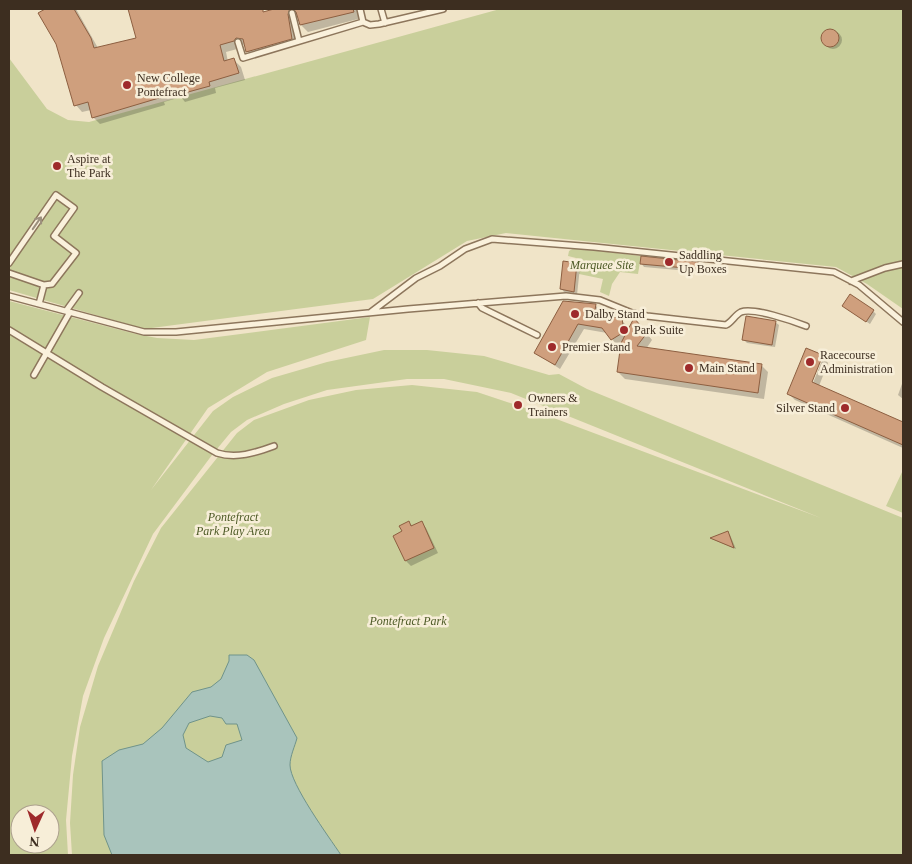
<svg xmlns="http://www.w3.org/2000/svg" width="912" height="864" viewBox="0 0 912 864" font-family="'Times New Roman',serif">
<rect width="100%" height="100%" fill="#f0e4c8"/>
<!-- green -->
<path fill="#c9cf9b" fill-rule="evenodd" d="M500,9h403v300l-36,-25 -31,-17 -330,-34 -39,8 -94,58 -229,30 -135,-39v-232l38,51 21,11 21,2z
M574,248l67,8 -3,18 -18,-2 -8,12 -3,12 -9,-4 3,-13 -24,-5 1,-15 -12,-3 1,-5z
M9,301l127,33 21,4 37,2 176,-23 -4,23 -99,32 -59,36 -57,82 62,-79 20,-14 39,-19 55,-16 57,-12h43l57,6 65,19 10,-1 28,15 316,129v337h-831l-2,-32 3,-48 7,-48 18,-61 36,-85 27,-53 76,-95 17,-13 55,-20 47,-10 56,-5 65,7 66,22 278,104 -310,-125 -67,-14h-37l-80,11 -43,14 -37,16 -16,12 -19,23 -59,79 -49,104 -21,58 -11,60 -6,64 2,35h-59zM20,814h30v30h-30z
M903,470v43l-17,-7z"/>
<!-- water -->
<path fill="#a9c4bc" stroke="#6f938a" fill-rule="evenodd" d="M229,655h18l7,5 43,78c-2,8 -7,18 -7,27 0,19 39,72 51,90h-229l-8,-20 -2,-74 17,-11 24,-6 19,-16 30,-36 19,-5 10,-8 8,-18zM210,716l12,2 4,6h11l5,16 -16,5 -4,12 -14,5 -22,-14 -3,-13 6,-12z"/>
<!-- shadow -->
<path fill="#0003" fill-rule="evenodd" d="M47,9h29l22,39 39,-10 -8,-29h108l5,10 36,-10h82l2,9 -54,14 -7,-7 -3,-10 -4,6 4,24 -44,13 -7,-7 -2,-8 -4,5 -15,4 2,10 6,-2 7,7 4,13 -30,8 1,5 -31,9 -4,-5 -17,5 1,3 -65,19 -7,-7 -2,-7 -9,2 -6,-7 -19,-62 -17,-30z
M824 40a9 9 0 1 1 18 0a9 9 0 1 1-18 0Z
M641,263h56l3,4 -1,5 -55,-5z
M576,264l4,3 -3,28 -13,-3 -3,-4z
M595,305l5,5 -1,7 22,3 5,5 2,8 13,-7 11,14 -6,9 116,17 6,6 -4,27 -139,-20 -7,-7 4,-31 -5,4 -10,-12 -23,-4 -24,40 -24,-16z
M847,309l26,2 3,3 -6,10z
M775,322l4,3 -4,22 -28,-4 -4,-4z
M806,350l16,6 6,7 -9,23 84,37v25l-108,-48 -6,-6zM820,358h3l-12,30 -3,-1z
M903,381v18l-5,-4z
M421,522l5,6 12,25 -27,13 -5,-5 -2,-29 5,-9 4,3z
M727,532l3,3 6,14 -24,-10z"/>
<!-- building -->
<path fill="#cf9f7d" stroke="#8d5f41" d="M45,9h29l17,29 3,10 42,-10 -8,-29h135v3l11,-3h17l-3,5 4,25 -46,13 -3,-13 -7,-1 -2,3 -14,4 4,16 10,-3 5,15 -30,9 1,4 -33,9 -1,-4 -18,4 1,3 -67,20 -4,-16 -14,4 -18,-62 -18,-31z
M293,9h60l1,3 -54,13 -4,-13z
M821 38a9 9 0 1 1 18 0a9 9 0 1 1-18 0Z
M641,256l57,6 -1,7 -57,-5z
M563,261l14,2 -3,29 -14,-3z
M850,294l24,16 -8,12 -24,-16z
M563,301l33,3 -2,12 28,2 2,14 -13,8 -9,-12 -24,-4 -23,41 -21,-12z
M746,316l30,5 -4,24 -30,-5z
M634,318l13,15 -10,13 125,18 -4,29 -141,-21 4,-29z
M806,348l17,7 -11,27 91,40v23l-116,-51z
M409,521l2,5 11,-5 12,27 -29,13 -12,-25 9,-5 -3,-5z
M728,531l6,17 -24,-10z"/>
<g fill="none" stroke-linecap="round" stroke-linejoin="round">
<!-- service casing -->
<g stroke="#8d765c" stroke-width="8">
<path id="service" d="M381,9l4,14
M292,13l7,28
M363,22l7,3 9,-1 64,-15
M238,42l5,16 120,-36 -3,-13
M9,263l47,-68 18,13 -20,28 22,17 -24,31 -8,1
M9,273l35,12 -5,19
M851,281l34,-13 18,-4
M9,296l135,36h32l232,-23 158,-13 34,4 32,13 15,3 79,9c6,-3 9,-10 15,-13 12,-5 52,9 65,14
M478,303l4,5 55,27
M66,311l13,-18
M371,312l45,-34 24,-12 25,-17 27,-10 102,8 240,25 25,13 44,37
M9,330l93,57 115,66c19,6 38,0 57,-7
M34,375l36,-63"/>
</g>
<!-- service -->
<use href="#service" stroke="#faf1dc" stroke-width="5"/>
</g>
<!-- one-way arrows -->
<defs><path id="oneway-shaft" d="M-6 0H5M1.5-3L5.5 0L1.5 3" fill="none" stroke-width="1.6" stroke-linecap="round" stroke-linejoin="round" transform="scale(1.25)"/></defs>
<use stroke="#9c907e" href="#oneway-shaft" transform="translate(37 223) rotate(-55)"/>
<!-- markers -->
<g fill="#9e2a2b" stroke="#f7eed8" stroke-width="2">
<circle cx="127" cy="85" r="5"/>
<circle cx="57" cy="166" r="5"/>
<circle cx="669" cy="262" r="5"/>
<circle cx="575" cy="314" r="5"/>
<circle cx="624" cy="330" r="5"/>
<circle cx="552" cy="347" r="5"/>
<circle cx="810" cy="362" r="5"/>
<circle cx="689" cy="368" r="5"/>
<circle cx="518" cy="405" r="5"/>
<circle cx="845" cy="408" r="5"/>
</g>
<g text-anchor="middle" stroke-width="5" stroke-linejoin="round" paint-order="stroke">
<!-- poi labels -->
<g font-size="12" fill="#3d2e20" stroke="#f7eed8" text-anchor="start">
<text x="137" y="82">New College<tspan x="137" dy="14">Pontefract</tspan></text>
<text x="67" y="163">Aspire at<tspan x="67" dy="14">The Park</tspan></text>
<text x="679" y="259">Saddling<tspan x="679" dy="14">Up Boxes</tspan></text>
<text x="585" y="318">Dalby Stand</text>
<text x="634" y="334">Park Suite</text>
<text x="562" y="351">Premier Stand</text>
<text x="820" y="359">Racecourse<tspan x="820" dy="14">Administration</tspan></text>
<text x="699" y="372">Main Stand</text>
<text x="528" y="402">Owners &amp;<tspan x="528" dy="14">Trainers</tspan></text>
<text x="835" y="412" text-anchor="end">Silver Stand</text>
</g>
<!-- park labels -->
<g font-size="12" font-style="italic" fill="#4d5a26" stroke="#f7eed8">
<text x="602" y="269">Marquee Site</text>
<text x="233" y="521">Pontefract<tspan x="233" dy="14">Park Play Area</tspan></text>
<text x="408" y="625">Pontefract Park</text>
</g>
</g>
<!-- border -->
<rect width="912" height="864" fill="none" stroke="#3d2e20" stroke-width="20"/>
<!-- north arrow -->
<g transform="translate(35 829) rotate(183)"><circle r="24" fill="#f7eed8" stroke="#ada18e"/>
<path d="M0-4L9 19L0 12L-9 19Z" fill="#9e2a2b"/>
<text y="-8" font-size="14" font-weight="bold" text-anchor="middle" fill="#3d2e20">N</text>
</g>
</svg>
